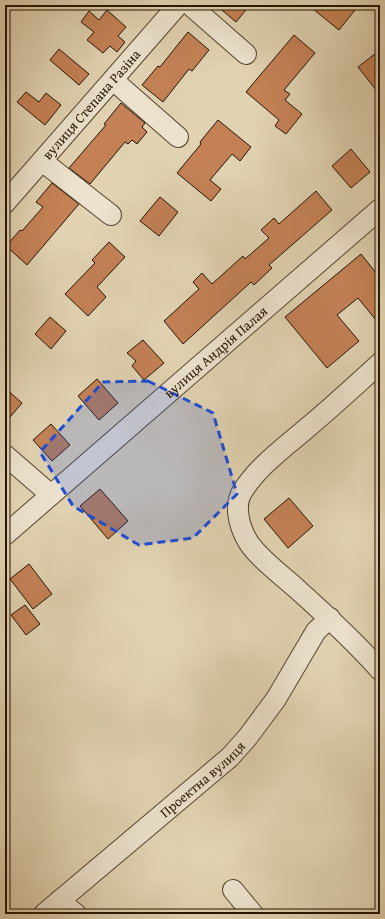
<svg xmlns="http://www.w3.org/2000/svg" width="385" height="919" viewBox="0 0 385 919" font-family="'Gentium Book Plus',serif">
<rect width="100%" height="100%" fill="#e1d3b2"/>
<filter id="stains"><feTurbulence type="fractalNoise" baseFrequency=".005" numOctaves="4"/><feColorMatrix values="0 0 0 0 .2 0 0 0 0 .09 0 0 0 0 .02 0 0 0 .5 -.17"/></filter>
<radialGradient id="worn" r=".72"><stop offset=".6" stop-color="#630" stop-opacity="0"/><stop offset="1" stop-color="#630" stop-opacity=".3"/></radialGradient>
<!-- building -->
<path fill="#c48156" stroke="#241301" d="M216,5h34l-14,17z
M308,5h51l-20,25z
M107,10l19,17 -8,9 7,6 -8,10 -7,-6 -7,7 -16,-13 7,-8 -13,-10 8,-11 10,9z
M188,32l21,18 -17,21 -3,-2 -26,33 -21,-17 16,-19 2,1z
M294,35l21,18 -31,37 6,4 -5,6 17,14 -16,20 -11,-8 4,-6 -33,-28z
M59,49l30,25 -10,11 -29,-25z
M380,50v45l-22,-28z
M26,92l13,10 7,-9 15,12 -16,20 -28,-23z
M121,103l24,20 -3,4 5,5 -10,12 -5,-4 -4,4 -3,-2 -35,42 -21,-16 37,-43 -2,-1z
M218,120l33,27 -11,14 -8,-7 -22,26 11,9 -10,12 -34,-28 24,-29 -1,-2z
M351,149l19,23 -19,16 -19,-22z
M52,183l27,21 -52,61 -21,-19 14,-16 2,1 21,-24 -7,-5z
M316,191l16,19 -63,55 3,3 -18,17 -3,-3 -68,62 -19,-23 35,-32 -6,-7 9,-9 10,11 31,-28 2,3 24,-21 -8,-8 13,-12 5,6z
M160,197l18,15 -19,24 -19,-15z
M109,242l16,15 -28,30 9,10 -18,19 -23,-22 30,-31 -3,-3z
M361,254l19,24v47l-22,-27 -21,17 22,26 -32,27 -42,-51z
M50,317l16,14 -15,18 -16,-15z
M143,340l21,23 -20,17 -12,-14 4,-5 -9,-8z
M97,379l21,24 -19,17 -21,-24z
M5,388l17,15 -17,20z
M51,424l19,21 -18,16 -19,-21z
M100,489l28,32 -20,18 -28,-33z
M289,498l24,28 -25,22 -24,-29z
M29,564l23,30 -19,15 -23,-30z
M25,605l15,19 -14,11 -15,-20z"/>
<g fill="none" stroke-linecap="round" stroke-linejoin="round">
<!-- minor casing -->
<g stroke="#53432d" stroke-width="22">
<g id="minor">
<path d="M190,5l56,49"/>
<path d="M113,80l65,57"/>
<path d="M42,161l69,54"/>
<path id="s1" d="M5,203l173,-198"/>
<path d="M380,363c-24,22 -48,44 -73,65 -22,19 -49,38 -65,64 -8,13 -3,33 4,46 8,17 37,38 51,51 29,26 57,52 83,81"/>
<path d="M5,455l45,39"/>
<path id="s2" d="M5,535l375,-326"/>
<path d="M233,890l20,24"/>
<path d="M59,901l17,13"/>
<path id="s3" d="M44,914l186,-157 17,-19 29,-39 40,-68 14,-13"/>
</g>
</g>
<!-- minor -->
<use href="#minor" stroke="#ece2cd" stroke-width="20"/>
</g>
<!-- marked area -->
<path fill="#1d4ed8" fill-opacity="0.2" stroke="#1d4ed8" stroke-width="3" stroke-dasharray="8 5" stroke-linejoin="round" d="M148,381l65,32 24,81 -44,44 -54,7 -66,-39 -33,-54 63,-70z"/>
<g text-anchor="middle" stroke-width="4" stroke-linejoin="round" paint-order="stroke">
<!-- street labels -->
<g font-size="14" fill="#241301" stroke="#ece2cd">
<text dy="5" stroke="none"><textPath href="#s1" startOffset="131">вулиця Степана Разіна</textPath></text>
<text dy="5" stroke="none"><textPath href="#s2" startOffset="279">вулиця Андрія Палая</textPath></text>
<text dy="5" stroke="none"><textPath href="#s3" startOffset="208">Проектна вулиця</textPath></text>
</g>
</g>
<!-- margin -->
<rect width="385" height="919" fill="none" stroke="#e1d3b2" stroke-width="20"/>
<rect x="6" y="6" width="373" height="907" fill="none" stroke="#241301" stroke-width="2"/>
<rect x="10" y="10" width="365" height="899" fill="none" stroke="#241301"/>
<rect width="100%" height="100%" filter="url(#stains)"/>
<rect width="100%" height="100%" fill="url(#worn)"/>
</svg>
